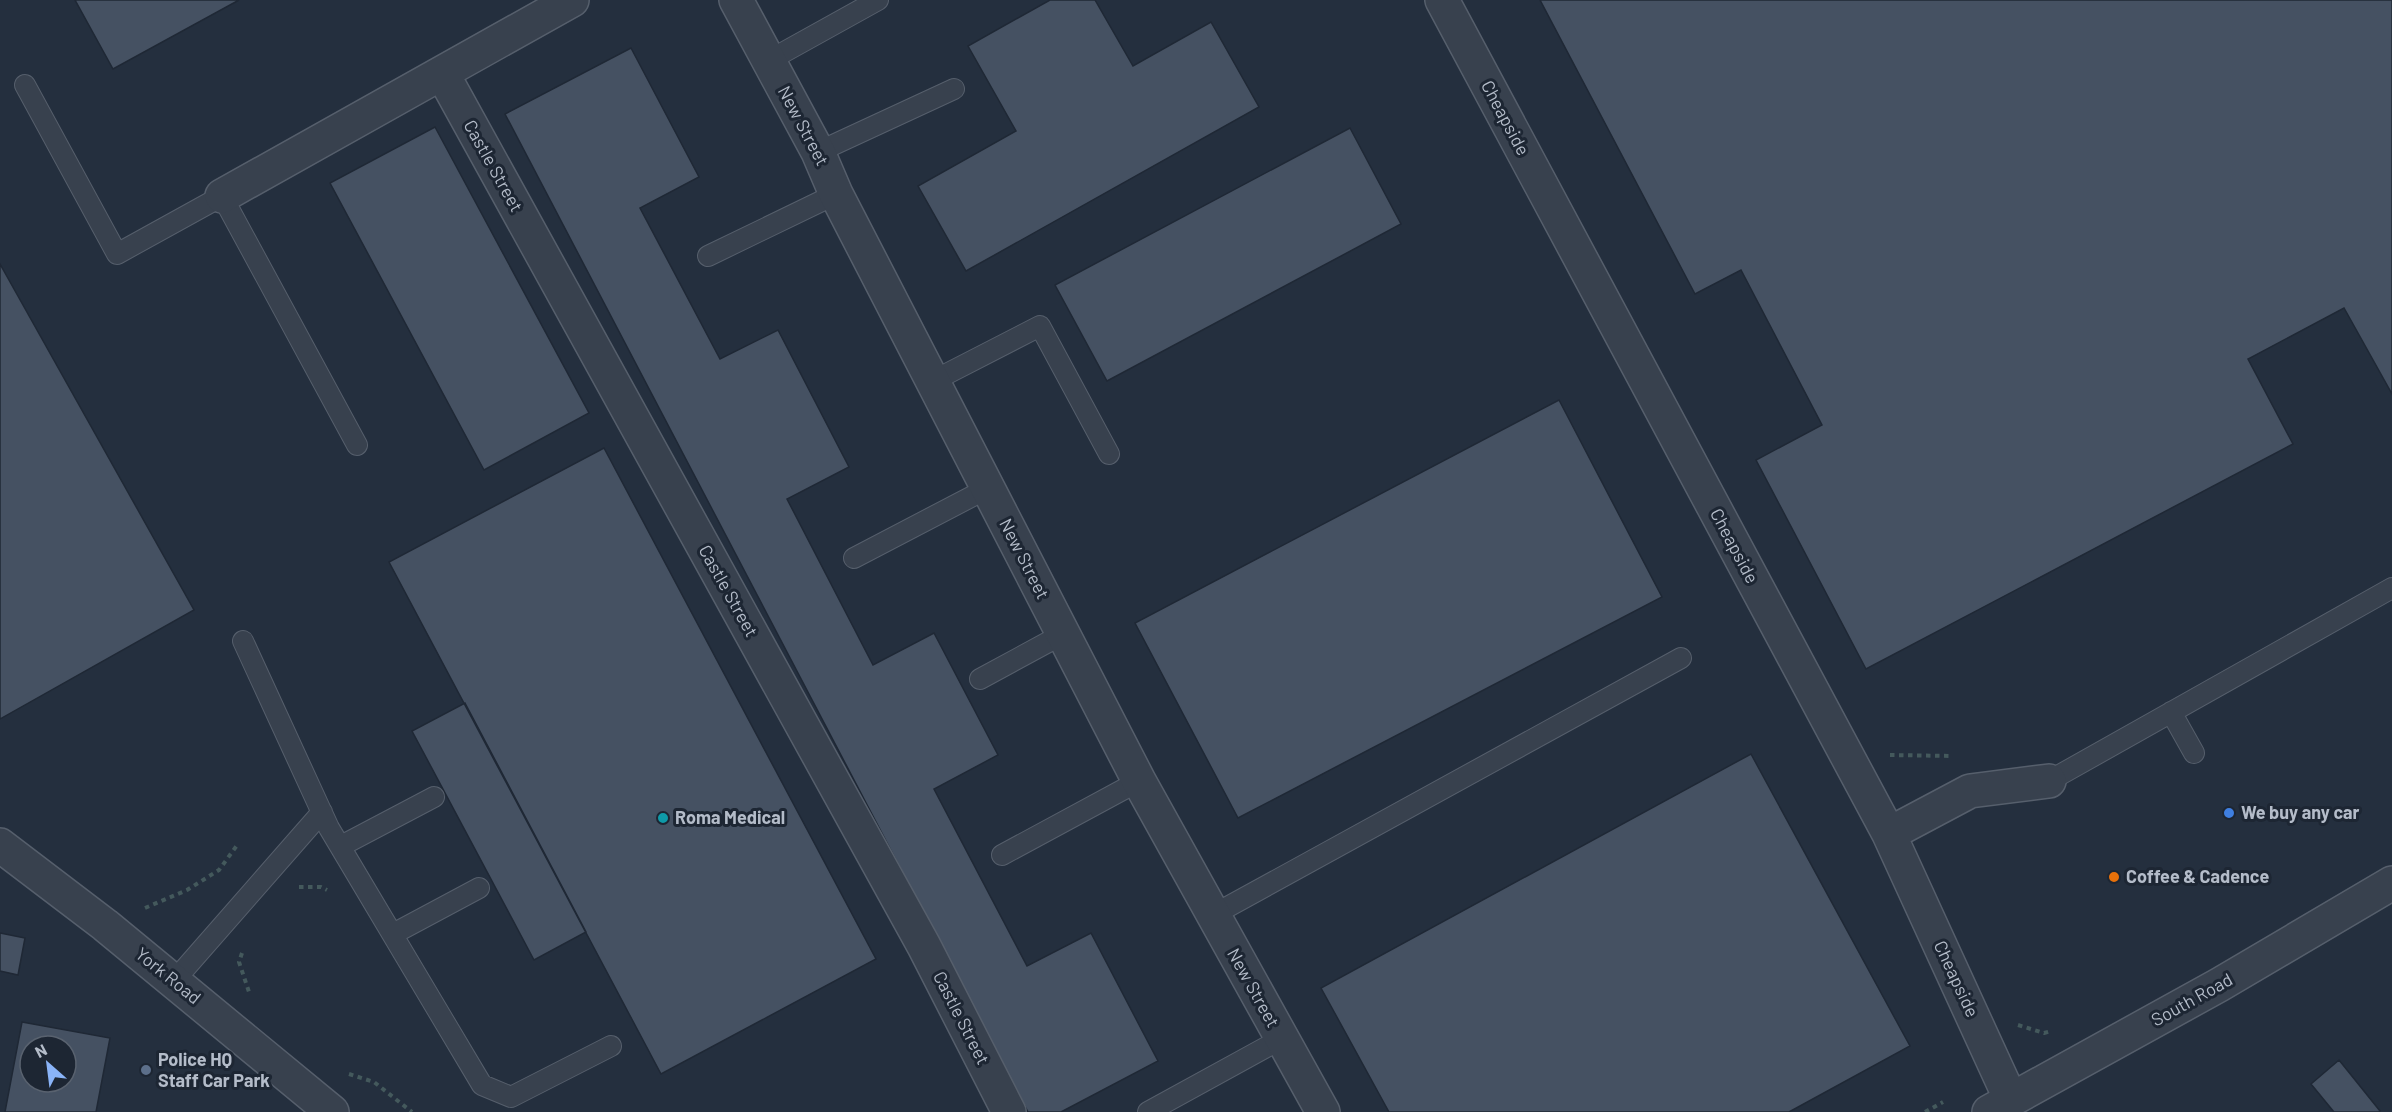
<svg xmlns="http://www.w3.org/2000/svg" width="2392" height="1112" viewBox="0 0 2392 1112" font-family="Barlow,sans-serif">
<rect width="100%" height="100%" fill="#242f3e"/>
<!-- building -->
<path fill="#455162" stroke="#1f2835" stroke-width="1.5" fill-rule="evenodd" d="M75,0h164l-126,69z
M1050,0h45l38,66 78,-44 48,85 -293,164 -48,-85 98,-55 -48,-85z
M1540,0h852v394l-48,-86 -96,51 45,85 -427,225 -110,-209 66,-35 -81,-155 -46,24z
M631,48l68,129 -59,31 80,151 58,-29 71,137 -62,32 86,166 61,-32 64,122 -64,34 93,177 64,-33 67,128 -97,51h-33l-523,-998z
M435,127l154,286 -105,57 -154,-287z
M1350,128l51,96 -294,157 -52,-96z
M0,264l194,346 -194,109z
M1559,400l103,197 -424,221 -103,-195z
M604,448l272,511 -215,115 -272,-512z
M465,703l121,229 -52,28 -122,-229z
M1751,754l159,292 -121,66h-400l-68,-124z
M0,933l25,5 -7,37 -18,-4z
M22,1022l88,16 -14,74h-91zM30,1046h36v36h-36z
M2339,1060l41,51 -1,1h-45l-23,-28z"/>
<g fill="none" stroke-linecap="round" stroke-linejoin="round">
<!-- service casing -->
<g stroke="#565f6c" stroke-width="22">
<path id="service" d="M768,61l110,-61
M25,85l92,169 105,-58 135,249
M818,152l136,-63
M708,256l128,-62
M933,381l107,-55 69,128
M854,558l134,-70
M243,641l86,187 153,257 29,12 100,-51
M980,679l83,-45
M2171,712l23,41
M2049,781l343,-193
M341,846l93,-49
M1002,855l137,-74
M1213,915l468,-257
M393,934l86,-46
M174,981l148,-169
M1148,1112l133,-73"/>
</g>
<!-- minor casing -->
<g stroke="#565f6c" stroke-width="36">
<path id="minor" d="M736,0l82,152 18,42 303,587 184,331
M1442,0l447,834 122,266
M442,73l482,873 85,166
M222,196l350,-196
M1889,834l81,-43 79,-10
M0,845l105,80 227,187
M1989,1112l230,-127 173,-102"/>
</g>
<!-- path -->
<path stroke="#44595c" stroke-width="4" stroke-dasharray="4.5 4.5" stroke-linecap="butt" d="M1890,755l62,1
M299,887h22l6,3
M145,908l42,-18 32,-20 19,-26
M242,953l-3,9 10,30
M2018,1025l26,8 7,-2
M349,1074l25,8 38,30
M1925,1112l18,-10"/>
<!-- service -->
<use href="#service" stroke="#38414e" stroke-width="20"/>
<!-- minor -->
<use href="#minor" stroke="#38414e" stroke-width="33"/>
</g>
<!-- markers -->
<circle fill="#3f7fe0" stroke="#1d2633" stroke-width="2" cx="2229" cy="813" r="6"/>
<circle fill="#0f9aa8" stroke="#1d2633" stroke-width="2" cx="663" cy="818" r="6"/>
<circle fill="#e8710a" stroke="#1d2633" stroke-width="2" cx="2114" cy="877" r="6"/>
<circle fill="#5c6f8a" stroke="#1d2633" stroke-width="2" cx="146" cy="1070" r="6"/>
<g text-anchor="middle" stroke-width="6" stroke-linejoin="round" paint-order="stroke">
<!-- street labels -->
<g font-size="18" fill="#b4bcc9" stroke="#1d2633">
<text transform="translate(1505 118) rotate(62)" y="6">Cheapside</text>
<text transform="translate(803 126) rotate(62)" y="6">New Street</text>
<text transform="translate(493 166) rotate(61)" y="6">Castle Street</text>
<text transform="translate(1734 546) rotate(62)" y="6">Cheapside</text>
<text transform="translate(1024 559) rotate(63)" y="6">New Street</text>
<text transform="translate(728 591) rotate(61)" y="6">Castle Street</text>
<text transform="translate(168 976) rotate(39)" y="6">York Road</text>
<text transform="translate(1956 979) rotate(65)" y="6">Cheapside</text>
<text transform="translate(1253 988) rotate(61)" y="6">New Street</text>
<text transform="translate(2192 1000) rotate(-29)" y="6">South Road</text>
<text transform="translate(961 1018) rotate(63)" y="6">Castle Street</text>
</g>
<!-- poi labels -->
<g font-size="18" font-weight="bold" fill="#b4bcc9" stroke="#1d2633" text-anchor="start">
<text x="2241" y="819">We buy any car</text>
<text x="675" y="824">Roma Medical</text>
<text x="2126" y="883">Coffee &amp; Cadence</text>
<text x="158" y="1066">Police HQ<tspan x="158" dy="21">Staff Car Park</tspan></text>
</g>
</g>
<!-- north arrow -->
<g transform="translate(48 1064) rotate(332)"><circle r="28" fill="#1d2633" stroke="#59626f" stroke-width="1.5"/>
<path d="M0-4.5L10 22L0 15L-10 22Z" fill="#8ab4f8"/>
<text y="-9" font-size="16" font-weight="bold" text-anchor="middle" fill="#b4bcc9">N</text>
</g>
</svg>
